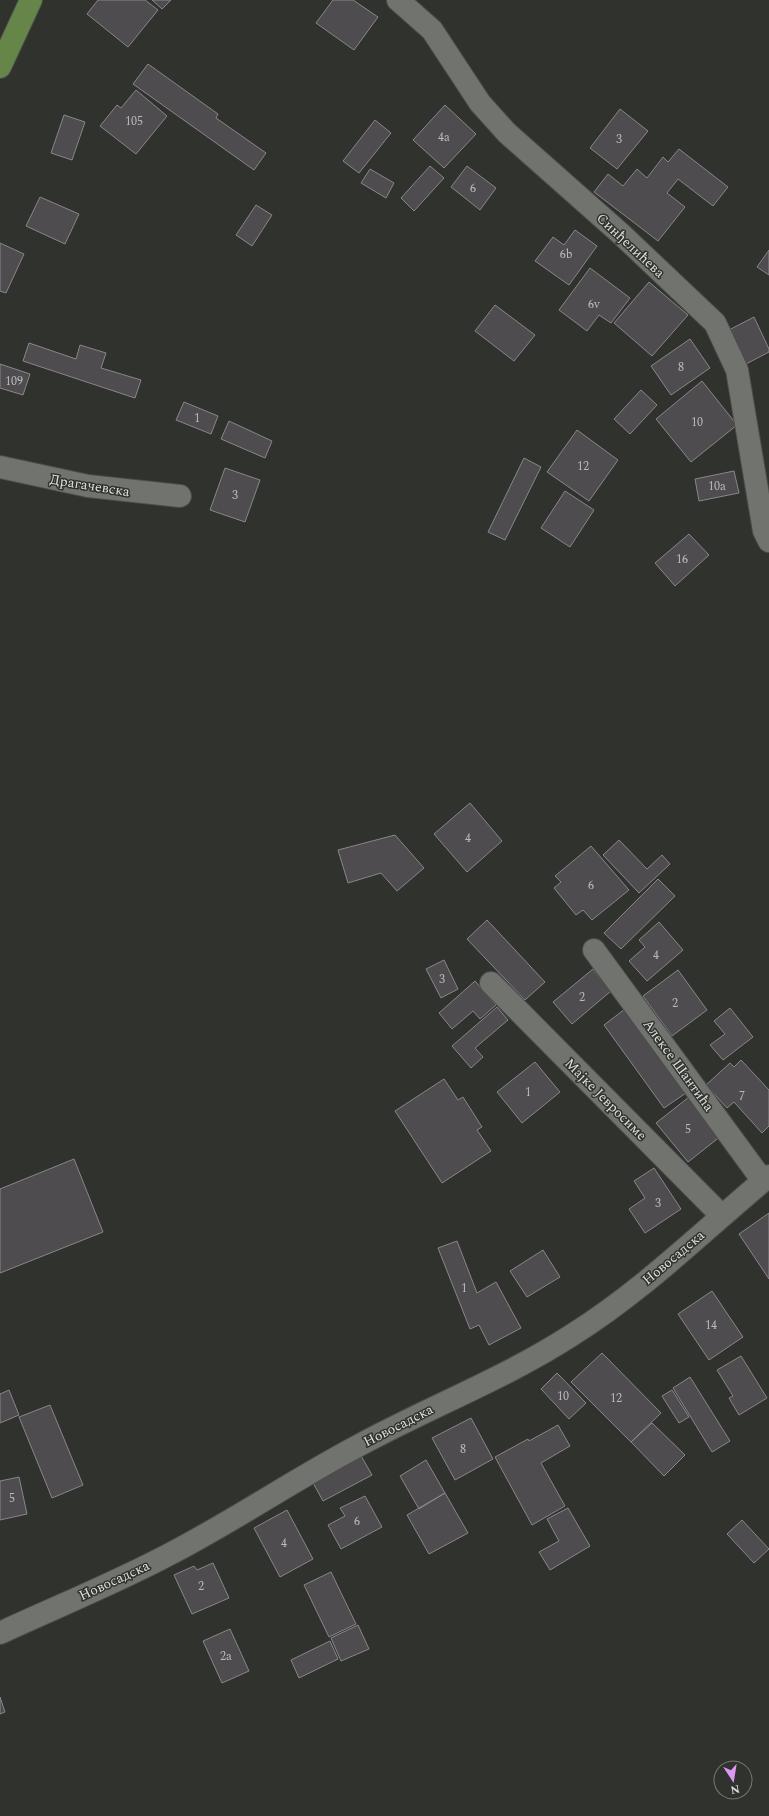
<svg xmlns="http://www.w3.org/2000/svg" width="769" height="1816" viewBox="0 0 769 1816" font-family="Spectral,serif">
<rect width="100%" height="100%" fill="#2f322d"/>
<!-- building -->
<path fill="#4f4c50" stroke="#8a868b" d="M98,0h47l13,10 -30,37 -41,-33z
M152,0h19l-9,9z
M333,0h20l25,17 -24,33 -38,-27z
M148,64l70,50 -2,4 50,35 -12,17 -121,-86z
M136,90l31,26 -31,38 -36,-28 17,-21 4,3z
M445,105l31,29 -32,34 -31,-28z
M620,109l28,22 -31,38 -27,-21z
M64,115l21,7 -13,38 -21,-7z
M375,120l16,13 -32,40 -16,-12z
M679,149l49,38 -15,19 -35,-27 -11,14 18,14 -27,34 -64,-49 14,-18 15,12 14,-17 10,9 16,-21 5,5z
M430,166l14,12 -30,33 -13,-13z
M467,166l29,22 -16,22 -29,-23z
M370,169l24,14 -8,15 -25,-15z
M40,197l39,17 -14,30 -39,-18z
M256,205l16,10 -20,31 -16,-11z
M575,230l22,16 -28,39 -34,-24 18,-24 11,8z
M0,243l24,11 -18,39 -6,-2z
M769,250v25l-12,-8z
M590,268l40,30 -19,25 -12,-8 -12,16 -28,-21z
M649,282l39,33 -36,41 -38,-33z
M495,305l40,30 -21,26 -39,-30z
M754,317l15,32v3l-23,12 -17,-34z
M690,339l20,29 -39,27 -20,-29z
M29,343l47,16 4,-14 26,8 -5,15 40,12 -6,18 -112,-37z
M0,364l30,10 -7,21 -23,-7z
M702,381l35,44 -46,37 -35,-43z
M641,390l16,15 -27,29 -16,-15z
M184,402l34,14 -7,18 -35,-14z
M229,421l43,20 -7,17 -44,-19z
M577,430l41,30 -29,41 -42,-29z
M524,458l17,9 -36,73 -17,-8z
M225,468l35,12 -15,42 -35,-12z
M734,471l5,22 -40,8 -4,-22z
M565,491l29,19 -24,37 -29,-19z
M689,534l20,21 -34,31 -20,-23z
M470,803l32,38 -35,31 -33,-38z
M395,835l29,33 -27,23 -16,-18 -33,10 -10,-33z
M619,840l28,29 15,-14 8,9 -31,29 -36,-38z
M591,846l38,44 -37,30 -9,-10 -7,5 -22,-27 7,-6 -6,-6z
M658,879l17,17 -54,53 -17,-16z
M487,920l58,62 -20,18 -58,-61z
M659,922l24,28 -36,31 -18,-20 16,-14 -6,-7z
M444,960l14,29 -17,9 -15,-29z
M593,969l18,22 -39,33 -19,-22z
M678,970l29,40 -35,26 -29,-40z
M475,981l21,24 -16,14 -7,-8 -21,18 -13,-16z
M497,1007l11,13 -33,28 8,9 -12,11 -19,-22z
M730,1008l23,29 -30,23 -13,-15 15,-11 -11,-13z
M625,1009l61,84 -22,15 -60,-83z
M741,1060l28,30v36l-7,7 -28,-31 -7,6 -21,-23 24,-22 4,4z
M535,1062l25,30 -38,31 -25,-31z
M444,1079l14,21 5,-3 19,30 -5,3 14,21 -49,32 -47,-72z
M689,1097l32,39 -33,26 -32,-39z
M74,1159l29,73 -103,41v-84z
M654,1168l27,41 -36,24 -16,-24 16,-11 -11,-17z
M769,1213v66l-30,-45z
M457,1241l20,52 19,-11 25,46 -32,17 -10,-20 -9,4 -32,-81z
M543,1250l17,27 -33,20 -17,-26z
M712,1291l31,46 -34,23 -31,-46z
M602,1353l59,60 -30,29 -60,-60z
M741,1356l26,42 -28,17 -10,-17 4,-2 -16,-26z
M557,1373l29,30 -17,16 -28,-30z
M690,1377l40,64 -18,11 -39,-64z
M9,1390l10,25 -19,8v-29z
M672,1390l17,27 -10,6 -17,-27z
M50,1405l33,80 -31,13 -33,-81z
M471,1418l22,41 -38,21 -23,-42z
M652,1423l33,32 -21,21 -33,-34z
M558,1425l12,21 -29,17 24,43 -33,19 -37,-68 33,-18 1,2z
M360,1454l12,21 -49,26 -11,-20z
M426,1460l19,33 -26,16 -19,-33z
M19,1477l8,37 -27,6v-39z
M445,1493l23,40 -39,21 -22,-39z
M365,1496l17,31 -41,22 -13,-24 17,-9 -5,-8z
M568,1508l22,38 -40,24 -11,-18 20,-11 -12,-22z
M287,1510l26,49 -33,18 -26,-49z
M742,1520l27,29 -15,14 -27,-29z
M213,1563l16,35 -37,16 -18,-39 20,-9 3,4z
M331,1572l25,52 -27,13 -25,-52z
M358,1625l11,24 -28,12 -10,-23z
M230,1629l19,42 -27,12 -19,-42z
M330,1641l8,18 -39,19 -8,-18z
M0,1697l5,15 -5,2z"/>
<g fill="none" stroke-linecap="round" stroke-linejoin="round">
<!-- minor casing -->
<g stroke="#4b4d4a" stroke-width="24">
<path id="minor" d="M398,0l34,30 48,73 27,30 114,101 94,89 22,47 27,161 5,10
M0,467l88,19 92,10
M594,950l169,231
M491,983l231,233
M0,1633c56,-26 113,-49 168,-78 64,-33 124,-74 188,-108 71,-39 148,-68 216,-112 72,-45 132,-105 197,-159"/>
</g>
<!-- major casing -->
<g stroke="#4b4d4a" stroke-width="24">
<path id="major" d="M0,67l31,-67"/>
</g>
<!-- minor -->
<use href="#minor" stroke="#70736e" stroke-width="22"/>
<!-- major -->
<use href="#major" stroke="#658549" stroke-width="22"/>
</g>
<g text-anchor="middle" stroke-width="3" stroke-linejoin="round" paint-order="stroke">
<!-- number labels -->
<g font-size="12" fill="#bbbbba">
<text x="134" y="125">105</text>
<text x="444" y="141">4a</text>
<text x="619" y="143">3</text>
<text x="473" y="192">6</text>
<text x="566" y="258">6b</text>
<text x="594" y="308">6v</text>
<text x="681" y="371">8</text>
<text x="14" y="385">109</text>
<text x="197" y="422">1</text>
<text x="697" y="426">10</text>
<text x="583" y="470">12</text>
<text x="717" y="490">10a</text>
<text x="235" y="499">3</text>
<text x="682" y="563">16</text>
<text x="468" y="842">4</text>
<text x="591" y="889">6</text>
<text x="656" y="959">4</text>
<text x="442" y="983">3</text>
<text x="582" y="1001">2</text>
<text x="675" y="1007">2</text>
<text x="528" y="1096">1</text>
<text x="742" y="1100">7</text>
<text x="688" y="1133">5</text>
<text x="658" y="1207">3</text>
<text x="464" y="1292">1</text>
<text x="711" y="1329">14</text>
<text x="563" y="1400">10</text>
<text x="616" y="1402">12</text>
<text x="463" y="1453">8</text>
<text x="12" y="1502">5</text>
<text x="357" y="1525">6</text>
<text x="284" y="1547">4</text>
<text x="201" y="1590">2</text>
<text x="226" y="1660">2a</text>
</g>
<!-- street labels -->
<g font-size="14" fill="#dfe0de" stroke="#2f322d">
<text transform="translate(631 245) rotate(43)" y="5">Синђелићева</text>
<text transform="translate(90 485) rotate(9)" y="5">Драгачевска</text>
<text transform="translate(679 1065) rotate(54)" y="5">Алексе Шантића</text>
<text transform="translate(606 1099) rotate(45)" y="5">Мајке Јевросиме</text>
<text transform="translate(673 1257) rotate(-40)" y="5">Новосадска</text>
<text transform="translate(398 1425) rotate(-27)" y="5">Новосадска</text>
<text transform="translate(114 1580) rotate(-25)" y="5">Новосадска</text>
</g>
</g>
<!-- north arrow -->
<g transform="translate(733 1780) rotate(168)"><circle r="19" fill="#2f322d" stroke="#757874"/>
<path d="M0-3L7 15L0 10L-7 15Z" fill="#dd98f3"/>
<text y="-6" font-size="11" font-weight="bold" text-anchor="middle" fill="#dfe0de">N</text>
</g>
</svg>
